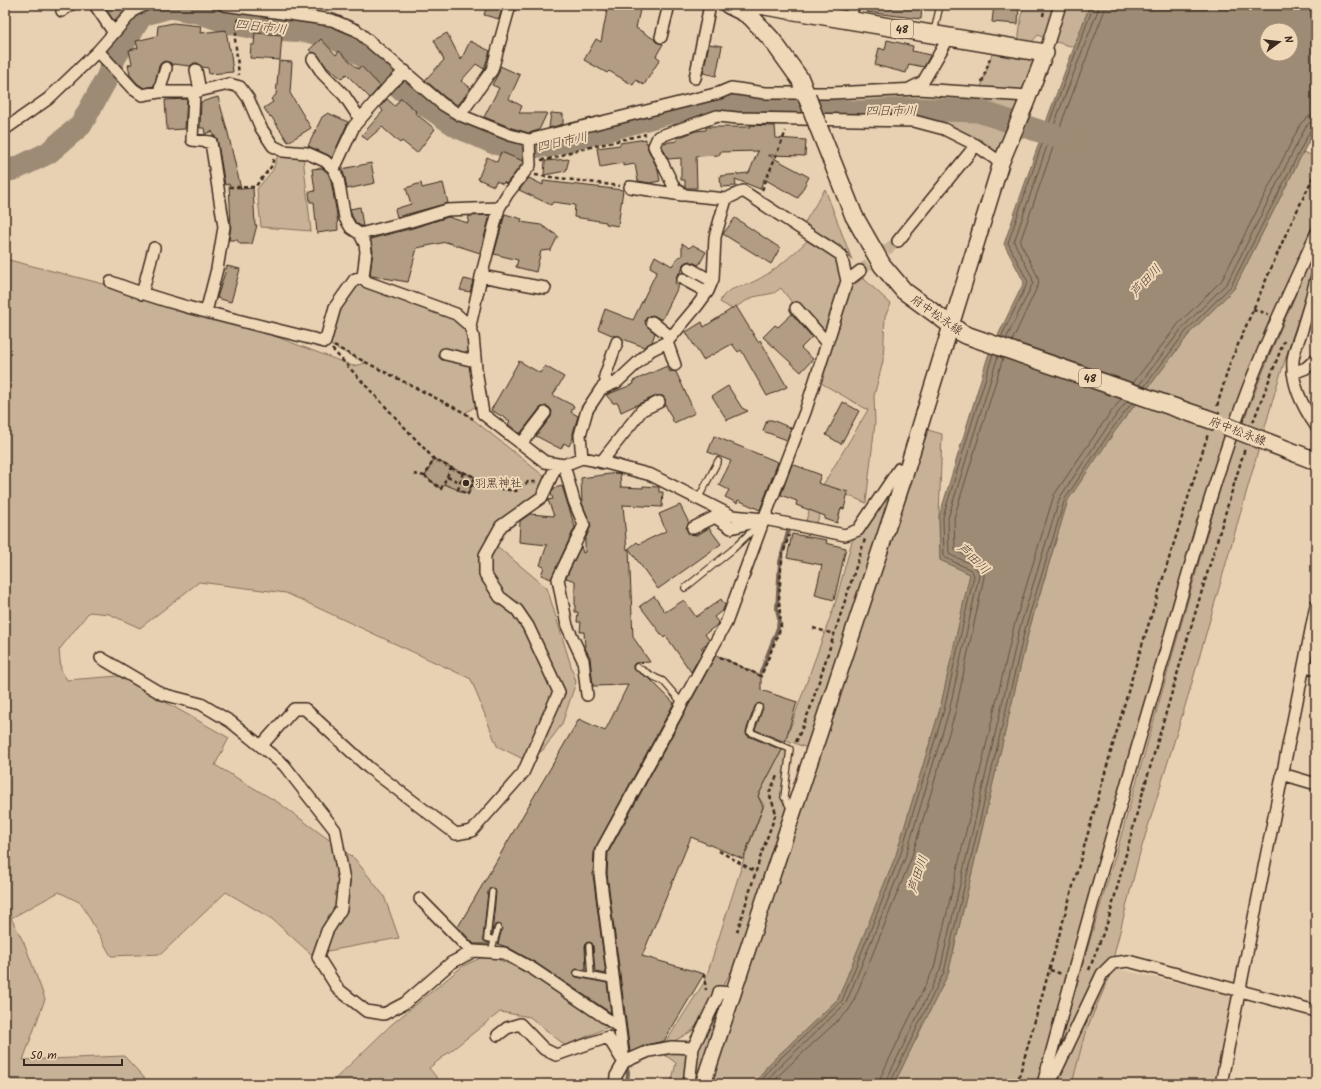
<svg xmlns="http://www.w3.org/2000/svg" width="1321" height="1089" viewBox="0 0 1321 1089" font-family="Kalam,'Klee One',sans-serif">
<rect width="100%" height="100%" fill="#e8d1b2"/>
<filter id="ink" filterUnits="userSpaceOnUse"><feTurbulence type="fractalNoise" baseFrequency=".025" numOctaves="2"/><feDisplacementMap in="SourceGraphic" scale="8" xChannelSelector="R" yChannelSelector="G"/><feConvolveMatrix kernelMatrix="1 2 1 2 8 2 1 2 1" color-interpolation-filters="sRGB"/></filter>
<g filter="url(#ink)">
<!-- built -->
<path fill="#d8c1a4" d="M1113,968l119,27 -19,89h-141l13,-51z"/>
<!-- green -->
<path fill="#c8b297" stroke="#826e5a" d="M1023,5h67l-16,42 -25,-7 -11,-5 -8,9 -12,-2z
M335,21l21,9 86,74 87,36 190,-47h260l13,-39 49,8 -40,101 -25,-18 -62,-24 -175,-6 -18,-4 -50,11 -91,23 -29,12 -21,-1 -43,-9 -47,-21 -35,-26 -19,-10 -29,-31 -26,-15z
M1303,152l13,5v60l-89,214 -58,188 -63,216 -69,249h-143l54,-110 81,-344 39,-130 47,-69 75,-98 44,-44z
M278,154l25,3 8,74 -50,-4 -4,-38 16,-19z
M825,189l27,71 -12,-15 -26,-14 -9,-9z
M807,241l28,17 8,24 -16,58 -31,-32 -15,-20 -7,5 -21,4 -21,12 -12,-7c5,-15 21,-14 33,-20 20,-9 38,-26 54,-41z
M1316,247v17l-39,121 -88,308 -50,163 -25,99 -1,13 -28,65 -13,51h-23l29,-104 41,-137 109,-383 42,-106z
M5,259l201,51 147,56 13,-3 -42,-21 24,-54 19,-6 87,32 16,12 11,77 -16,10 85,68 -8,16 -56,40 61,51 29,94 -14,42 -19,26 -16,11 -30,-15 -26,-67 -185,-86 -87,-11 -59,46 -31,-14 -20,-2 -30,38 2,20 6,10 52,-4 110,62 -14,27 64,38 76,56 29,37 15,42 -88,16 -39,-35 -46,-27 -65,62 -50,2 -30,-53 -22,-11 -48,26 14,27 20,54 -22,61 101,-4 26,28h-145z
M863,278l28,26 -6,12 -2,45 -9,35 1,27 -9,80 -35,-15 -17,41 -10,-2 13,-42h6l45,-75 -47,-27 30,-96z
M928,430l14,4 -3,83 1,43 30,14 -30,135 -44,146 -58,144 -70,66 -13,19h-46z
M896,485l-89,263 -26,-10 8,-7 46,-127 17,-63 27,-42z
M783,746l7,3 -6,44 9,20 -60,155 -15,27 15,-2 -30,91h-32l5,-21 -11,-8 28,-7 23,-50 -24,33 -32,18 11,-15 34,-53 39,-122 20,-54 -6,-9z
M487,955l42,17 81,54 -44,20 -36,-29 -30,-5 -71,56 13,16h-112l62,-60 71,-58z"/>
<!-- water -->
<path fill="#9e8b74" stroke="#766452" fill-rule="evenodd" d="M1090,5h226v122l-82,162 -44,44 -75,98 -47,69 -39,130 -81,344 -54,110 -85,-2 -2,2h-52l13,-19 70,-66 58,-144 44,-146 30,-135 -30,-14 -1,-43 49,-161 36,-74 -20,-38 46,-133zM1267,30h24v24h-24z"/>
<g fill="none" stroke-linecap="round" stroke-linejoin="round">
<!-- shore -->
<path stroke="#635140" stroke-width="1" d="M1001,337l27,-55 -20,-39 45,-131 41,-107
M1006,339l27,-56 -1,-6 -18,-35 44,-128 40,-104 1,-5
M1012,341l27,-58 -2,-8 -17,-33 44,-126 40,-104 1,-7
M1133,383l46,-60 43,-43 79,-157 7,-6 8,-2
M1139,385l44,-58 44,-44 79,-157 5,-4 5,-1
M1144,387l43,-57 44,-44 80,-157 2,-2 3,-1
M760,1084l11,-17 71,-66 58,-145 44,-146 30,-135 -3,-5 -27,-13 -1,-40 50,-163
M766,1084l9,-13 71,-68 59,-145 44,-147 30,-135c0,-13 -21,-16 -30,-22l-1,-36 50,-162
M773,1084l7,-10 68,-63 4,-6 59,-146 44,-146 29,-136c1,-17 -17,-20 -29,-27l-1,-32 49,-160
M880,1084l1,-8 53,-108 80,-342 40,-131 49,-72 18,-24
M886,1084l1,-5 53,-109 80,-343 40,-130 48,-71 19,-25
M891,1084v-3l53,-109 81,-343 40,-130 47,-70 20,-26"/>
<!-- stream -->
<path stroke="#766452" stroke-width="4" d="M612,455l-2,2 13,5
M592,465l9,3
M761,672l17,-44 1,-9 -2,-10 3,-47 8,-30
M602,929l8,63
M626,1063l2,9 -1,12"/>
<!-- river -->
<path stroke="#9e8b74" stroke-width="23" d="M5,171l12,-3 31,-15 33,-28 26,-47 8,-21 27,-42 28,-8 31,6 25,9 29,6 52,3 28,7 26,16 25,25 72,48 36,16 27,6 39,-6 163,-45 23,7 42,5 75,2 42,-3 73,2 95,31"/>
</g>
<!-- building -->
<path fill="#b29d84" stroke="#3b2a1e" d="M103,5h26l-15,16z
M487,5h16l-4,14 -15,-4z
M608,5h33l-5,23 18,11 2,3 7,2 -7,12 4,3 -16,26 -8,-5 -3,5 -24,-14 -2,2 -23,-13 12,-21 5,3z
M868,5h54l-1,14 -54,-7z
M994,5h25l-1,19 -26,-2z
M173,23l28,3 -1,7 26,-3 3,18h1l3,24 -24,2 -1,-6 -6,-1 -4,-4h-4l-4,3 -17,-2v2l-2,-3 -6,-2 -4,2 -2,3 -5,20 -10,2 -6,-4 -8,-9 -2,-10 4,-1 -3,-14 9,-2 -2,-7 21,-5 1,-10z
M255,33l27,2 -2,25 -30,-2 1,-13h3z
M447,33l14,27 9,-19 20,10 -6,18 -8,-5 -15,17 10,7 -12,16h-1l-1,1 -11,-7 -21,-18 19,-20 -10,-20z
M321,39l15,16 3,-4 19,18 3,-3 19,20 -10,12 -24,-24 -4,5 -18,-15 -8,-11 -5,-1 -2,-2z
M887,40l26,6 -1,5 18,4v1l-6,11 -15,-3 -3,9 -31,-8 4,-17 6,2z
M709,44l13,2 -6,30 -13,-3z
M279,61l13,1 -2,31 21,35 -23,14 -17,-26 -1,1 -6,-9 9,-6 -2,-3 5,-4z
M500,66l20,9 -11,24 13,7 -3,7h28l-8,17 -10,3 -17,-5 -28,-11 15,-29 -7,-3 7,-13z
M218,97l10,36 13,56 12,-1 2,37h2l-5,19h-12l-3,-4h-8l2,-14 -2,-42 -4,1 -8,-47 -4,-3 -1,-4 -7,3 -1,-6h-4l1,-26z
M401,98l15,13 -1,2 20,16 -18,24 -15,-12 -2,2 -18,-16 -15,13 -5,-5 21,-24 -3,-4 7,-8 8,7z
M187,99l-2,30 -18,1 -2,-30z
M328,113l20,9 -16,36 -4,-3 -20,-9 14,-29z
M551,113l12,1v10l-14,4z
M750,125l25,1 1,12 30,2 -1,16 -37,-1 41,22 -11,21 -34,-19 -4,10 -25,-10 1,7 -15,1 -1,-11 29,-3 9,-22 -38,1v3l-24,1 1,32h-11l-1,-1v-7h-4v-22l-13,1 -6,-13 1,-3 14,-2v-3l19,-7 10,-1v-3h45z
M646,139v4h2v6l10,21 2,11 -10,2 -12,-2 -3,-17 -12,2v-3l-23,4 -3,-19 23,-3v-2z
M501,152l22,9v2l-17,21 -2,-2 -1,2 -7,-3 -2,5 -16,-7 9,-22 10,5z
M569,159l-3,12 -22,4 1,-14z
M371,163l4,20 -28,6 -2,-11 -3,-9z
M322,168l6,5 3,8 6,34v-1l1,16 -21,3 -3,-31h-4l-1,-10 6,-1 -3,-22z
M529,178l14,7v-4l80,9 -5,36 -12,-2v-2l-32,-5 1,-12 -22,-3 -2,3 -32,-15z
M421,183l1,5 21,-5 5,20 -51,14 -2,-8 16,-5 -5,-16z
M360,207l3,19h-2l-5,-3 -4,-7 -2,-7z
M505,214l17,5 -1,3 20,3 17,11 -7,14 -10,1 -5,21 -20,-5 2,-7 -24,-6z
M490,215l-10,38 -34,-11 -29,6 -9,34 -36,-6 -2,-1 3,-24 -3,-12 43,-11 35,-11 20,6 1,-7z
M735,218l45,30 -9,16 -48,-30z
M682,243l7,5 4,-3 13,7 -7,13 -10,-4 -3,1 -3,2 -1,6 -5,5 -2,8 4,2 -17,35 -9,-5 -4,1 -3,2 -1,3 1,4 9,8 -3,9 -8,5 -21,-8 -3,-3h-6l-16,-7 7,-20 28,11 24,-49 -7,-4 5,-11 17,10 6,-9 4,-1z
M227,266l13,3 -9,33 -14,-4z
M464,279l9,2 -3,11 -10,-2z
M736,306l22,36 2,-2 27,47 -20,9 -26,-46 -3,2 -6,-8 -29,16 -17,-28 16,-10 2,5z
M792,314l20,23 -11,11 12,11 -12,13 -38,-35 12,-12 3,2z
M519,361l21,12 5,-7 19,11 -11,18 21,11 -3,6 7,4 -5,17v5l-4,8 -5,-3 -3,6 -25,-13 15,-19 1,-6 -3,-4 -3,-1 -6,2 -20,26 -12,-10 2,-3 -19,-11z
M667,366l3,6 2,-1 4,1 19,41 -21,10 -9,-19v-5l-2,-3h-7l-35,16 -3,-9h-5l-7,-8 28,-11 -1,-3z
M728,386l14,22 6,3 -21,9 -15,-24z
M843,402l16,9 -18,33 -15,-9z
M767,420h5l19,8 -4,12 -24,-9z
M714,436l64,26 -18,48 -22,-10 -1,3 -12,-6 4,-7 -10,-5 12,-24 -23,-9z
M434,459l29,14v-1l12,5 -7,17 -24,-10 -3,5 -16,-13z
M792,464l29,11 -3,8 30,9 -4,17 -3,-1 -4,15 -12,-4v-3l-29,-11 1,-4 -16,-6z
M617,473l3,1 1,13 22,1v-2l16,1v5h4l-1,15 -39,-2 4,45 10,-8 2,2 27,-13 -7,-17 21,-9 9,18 -3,5 3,6 8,1 12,-7 12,16 -63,45 -29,-40 4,88 17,25 -15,1 -2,2v4l17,10 24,24 -80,147 -1,25 13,99 -11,-2 -2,-26 -1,-3 -3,-1 -3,1 -1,3 1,24 -10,-1 -2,2 -1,3 3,3 31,6 4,30 -75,-50 -29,-16 -9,-3 4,-15 -1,-4 -4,-1 -2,1 -3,10 4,-43 -2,-4h-4l-2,4 -5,46 1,3 5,2v1h-15l-16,-17 121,-208 26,12 23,-46 -35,1 -3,-29 -5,-9 -1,-16h-4l1,-10h-4l1,-10h-3v-31l-9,-3 15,-32 2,7 2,-1v-12l6,-14 -9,-23 -1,-25z
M562,486l13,41 -24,52 -10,-4 3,-8 -4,-2 7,-20 -28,-3 1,-21 10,-7 24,2 -6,-16 5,-1 -2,-5 3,-6z
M792,534l35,6 -1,3 20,5 -12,52 -19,-5 7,-30 -35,-7z
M654,596l11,16 19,-12 12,17 25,-18 4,6 -2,5 -9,7 4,5 -1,3 -12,9 4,6 -3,4 -5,4 3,1 -13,23 -25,-36 -2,2 -24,-32z
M716,655l45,21v14l36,12 -12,40 -30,-12 8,-22 -1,-3 -2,-2 -3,1 -2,2 -9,25v3l2,2 34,14 -24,46 5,11 -20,52 -52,-22 -49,119 62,18 -40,67 -18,4 -16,7 -23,-178 1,-21z"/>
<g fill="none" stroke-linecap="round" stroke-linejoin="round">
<!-- street-tunnel -->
<path stroke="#c5b094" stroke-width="11" stroke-dasharray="11 5.5" stroke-linecap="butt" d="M860,271l38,-30"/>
<!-- lane casing -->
<g stroke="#3b2a1e" stroke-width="8">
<path id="lane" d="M934,32l6,-27
M698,499l20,-38
M685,588l47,-38 27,-26
M637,667l19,11 7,3 19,22
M759,707l-9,25 40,17 -6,48 8,14
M492,892l-5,46 8,2
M589,946l2,30
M491,952l7,-24
M577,973l36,7"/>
</g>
<!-- street casing -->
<g stroke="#3b2a1e" stroke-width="14">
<path id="street" d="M95,5l19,28
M224,5l108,15 24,10 86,74 18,11 50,20 19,5 190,-47 12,-5 34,5h66l87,-4 111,7
M62,11l8,-6
M850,21l3,-16
M661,37l8,-32
M98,51l35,38 9,6 17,-3h35l35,-8 11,3 8,11 13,30 12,18 10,5 24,2 18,8 9,8 4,10 7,39 6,10 9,6 5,10 1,8 -3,25 4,5 89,32 14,12 3,10 3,33 7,45 62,48 19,3 18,-7 16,3 53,14 81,41 32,3 81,16 13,-5 41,-61 7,3
M1045,53l15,-48
M313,59l10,15 21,21 16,24
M196,70l4,21
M695,78l15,-73
M911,88l12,-6 26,-45
M159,92l7,-24
M194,92l-2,48 19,2 13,85 -7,42 -11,43
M460,115l32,-45 18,-65
M5,129l43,-30 50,-48 36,-41 11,-5
M334,169l20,-43 36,-41 15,-14
M630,187l52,8
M360,234l51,-13 36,-11 52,-2
M898,241l78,-96
M689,268l23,13
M481,276l64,12
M683,279l24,13
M1316,279c-4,18 -9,36 -15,54 -3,8 -7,18 -8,27 -2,24 9,46 23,66
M847,281l-6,-26 -98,-64 -17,8 -41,-4 -10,-6 -21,-43 4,-9 59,-21 20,2 177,3 30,8 32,16 25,18
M111,282c70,27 142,41 214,60l10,-35 20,-28 8,-2
M142,294l12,-46
M796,308l31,35
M652,322l19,15
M470,326l11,-49 18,-69 9,-15 22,-28 -1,-25
M667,342l8,23
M445,354l30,7
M1293,373l13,-5 10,-9
M601,389l6,-6 -2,-7 12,-34
M521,444l24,-31
M582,458l-2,-23 7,-25 14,-21 16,-7 34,-32 16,-8 30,-36 11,-15 5,-12 2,-42 11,-38
M602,461l40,-51 17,-8
M564,465l10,36 10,24 -26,54 9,47 16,34 4,35
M693,528l22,-11 16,11 27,-7
M101,658l61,36 39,10 30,18 53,43 51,65 9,50 -3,29 -14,22 -9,26 20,32 28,22 18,3 21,-11 46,-40 23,-12 30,2 29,16 86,58
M1304,665l12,4
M261,746l33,-37h11l64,59 87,66 16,-3 51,-58 36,-81 -31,-66 -11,-16 -17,-13 -15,-23v-19l16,-29 41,-29 15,-33
M1282,774l34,10
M420,899l52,53
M498,1035l9,-7 13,-4 24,25 12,6 52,-18 13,21
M624,1062l-24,-188 1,-23 125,-228 38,-104 41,-107 42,-131 13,-10
M1044,1080l10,-5 48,-101 11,-11 15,-2 188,50
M615,1084l1,-8 8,-14 25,-11 23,-4 21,1
M689,1084l4,-36 25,-52 1,-4 14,1
M1043,1084c38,-142 78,-283 120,-424 26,-89 50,-179 83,-266 20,-54 46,-107 70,-160
M1221,1084l95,-479"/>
</g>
<!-- secondary casing -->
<g stroke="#3b2a1e" stroke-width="18">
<path id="secondary" d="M703,1084l203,-612 95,-309 25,-60 19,-50"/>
</g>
<!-- primary casing -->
<g stroke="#3b2a1e" stroke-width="20">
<path id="primary" d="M729,5l14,7 8,5 21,23 28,39 7,18
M759,5l286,48
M818,126l36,90 28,49 22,26 59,43
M1254,437l62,24"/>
</g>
<!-- path -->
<path stroke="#3b2a1e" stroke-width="2.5" stroke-dasharray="4 3" stroke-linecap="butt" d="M1043,16l2,-11
M239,18l-4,21 4,36
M982,82l8,-24
M541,160l13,-2 16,-6 76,-18
M535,175l85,11
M229,187h26l16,-20 3,-9
M762,190l24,-59
M1253,309l15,5
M334,346l131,67 8,6
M332,349l102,110 17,9 -10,21 -16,-13 9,-17
M1217,406l13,-43 55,-127 31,-65
M1253,422l31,-81
M451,468l12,5
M463,472l12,5 -7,17 -10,-4z
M414,474l11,2
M447,477l13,5
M472,485l44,6 12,-9h9
M813,628l21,6
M720,657l41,19 20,-49 -2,-27 2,-32 2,-14 6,-19
M796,742l14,-33 55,-170
M719,851l37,21
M737,932l24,-77 15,-42 -7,-20 8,-17
M1050,970l12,4
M1089,970l20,-52 29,-109 50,-172 57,-189
M704,974l2,16
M1017,1084l116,-410 75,-240"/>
<!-- lane -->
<use href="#lane" stroke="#efd8b8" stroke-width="5.5"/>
<!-- street -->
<use href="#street" stroke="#efd8b8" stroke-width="11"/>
<!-- secondary -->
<use href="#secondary" stroke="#efd8b8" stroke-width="15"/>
<!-- primary -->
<use href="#primary" stroke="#efd8b8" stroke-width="17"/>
<!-- primary-bridge casing -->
<g stroke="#3b2a1e" stroke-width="20" stroke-linecap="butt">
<path id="primary-bridge" d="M807,97l11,29
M963,334l254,88
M1226,426l28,11"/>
</g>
<!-- primary-bridge -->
<use href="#primary-bridge" stroke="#efd8b8" stroke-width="17"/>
</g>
</g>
<!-- markers -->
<circle fill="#3b2a1e" stroke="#efd8b8" stroke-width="1.5" cx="466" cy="483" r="4"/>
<g text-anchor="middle" stroke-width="4" stroke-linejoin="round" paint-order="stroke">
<!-- shield labels -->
<g fill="#efd8b8" stroke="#715e4c" stroke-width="1">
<rect x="891" y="20" width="22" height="18" rx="3"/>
<rect x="1079" y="369" width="22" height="18" rx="3"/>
</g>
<g font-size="11" font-weight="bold" fill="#3b2a1e">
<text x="902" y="33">48</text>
<text x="1090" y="382">48</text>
</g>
<!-- street labels -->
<g font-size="12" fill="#3b2a1e" stroke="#efd8b8">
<text transform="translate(937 315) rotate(35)" y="4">府中松永線</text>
<text transform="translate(1238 431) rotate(21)" y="4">府中松永線</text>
</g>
<!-- poi labels -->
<g font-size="12" fill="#3b2a1e" stroke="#efd8b8" text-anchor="start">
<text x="474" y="487">羽黒神社</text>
</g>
<!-- water labels -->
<g font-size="13" font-style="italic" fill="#544234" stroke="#efd8b8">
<text transform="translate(261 26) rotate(7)" y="5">四日市川</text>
<text x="891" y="115">四日市川</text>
<text transform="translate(562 141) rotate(-12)" y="5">四日市川</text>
<text transform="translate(1145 280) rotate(-47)" y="5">芦田川</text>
<text transform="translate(974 558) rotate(44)" y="5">芦田川</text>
<text transform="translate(917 874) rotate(-71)" y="5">芦田川</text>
</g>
</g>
<!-- margin -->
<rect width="1321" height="1089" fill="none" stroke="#efd8b8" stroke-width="20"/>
<rect x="10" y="10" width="1301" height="1069" fill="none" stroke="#3b2a1e" stroke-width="1.5" filter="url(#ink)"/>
<!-- north arrow -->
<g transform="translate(1279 42) rotate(75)"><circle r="19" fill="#efd8b8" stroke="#a7927a"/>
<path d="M0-3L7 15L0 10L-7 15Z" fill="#3b2a1e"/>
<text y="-6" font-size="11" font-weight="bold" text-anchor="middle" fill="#3b2a1e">N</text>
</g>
<!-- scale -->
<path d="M24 1059v6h98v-6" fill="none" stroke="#3b2a1e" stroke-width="2"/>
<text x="30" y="1059" font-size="12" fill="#3b2a1e" stroke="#efd8b8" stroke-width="3" paint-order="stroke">50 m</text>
</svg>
